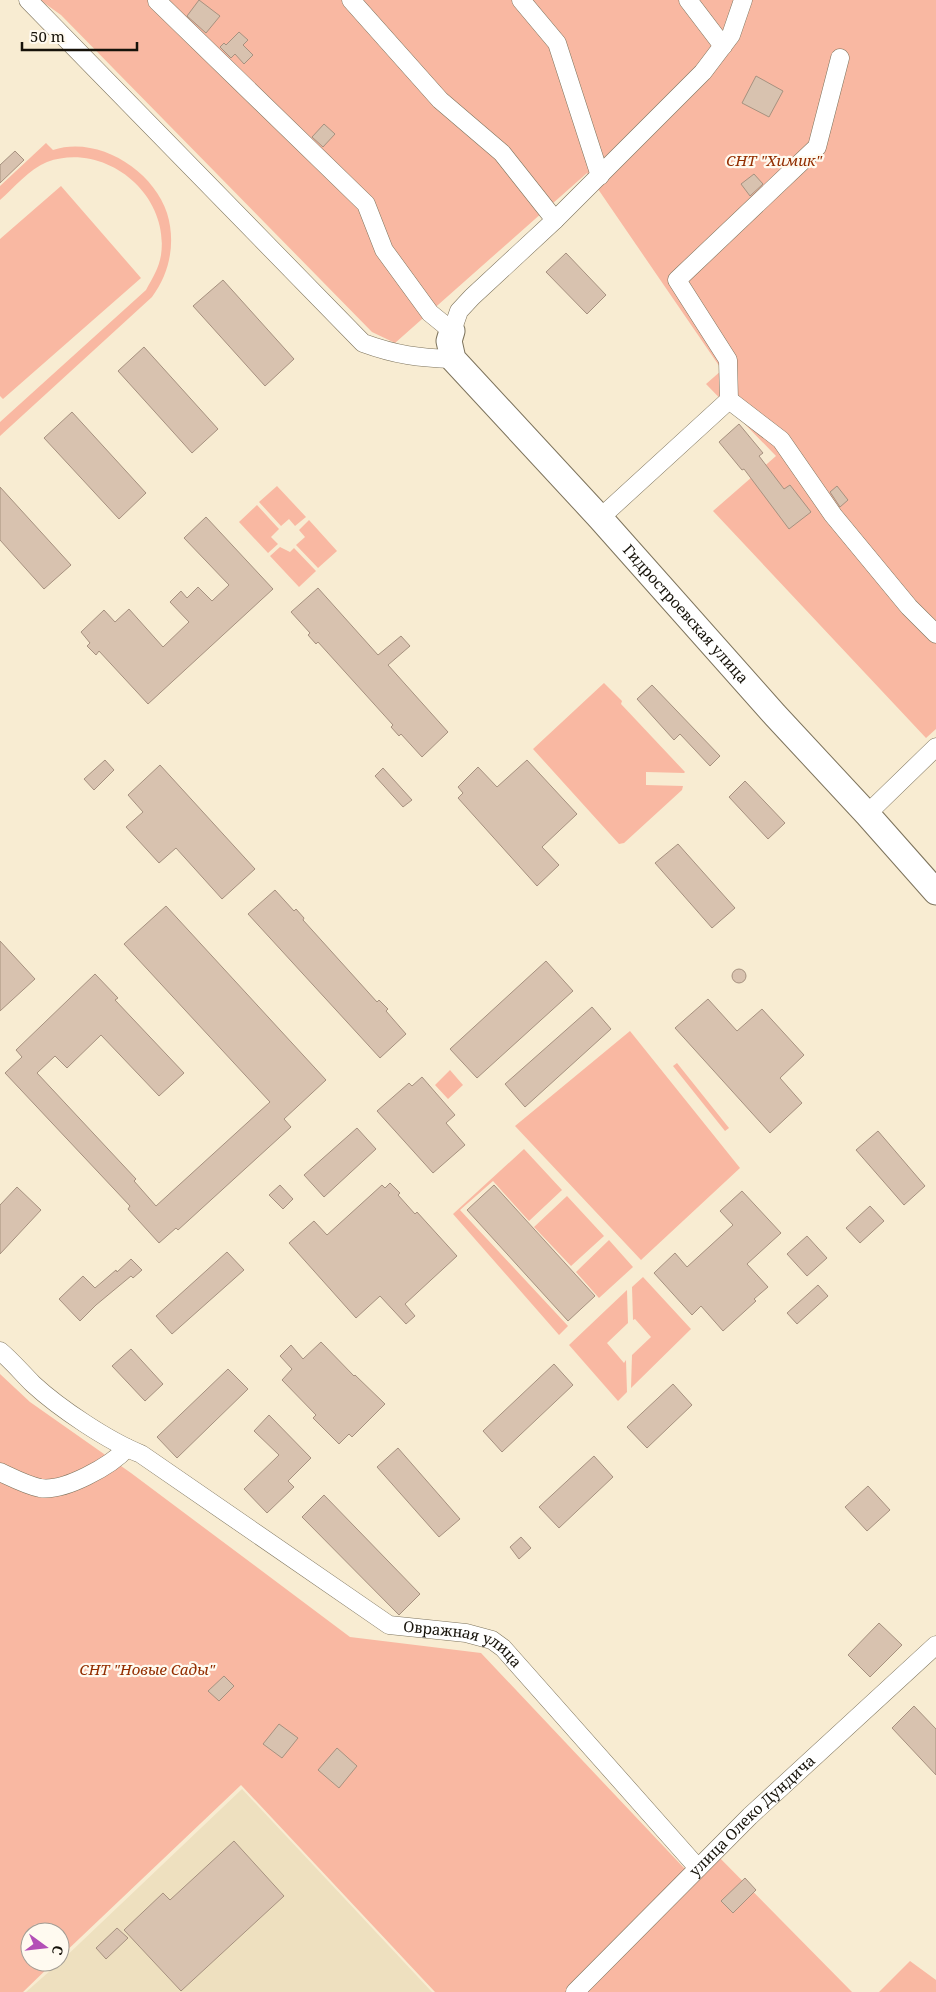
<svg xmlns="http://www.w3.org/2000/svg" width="936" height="1992" viewBox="0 0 936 1992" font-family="'Noto Serif',serif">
<rect width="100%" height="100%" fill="#f8ecd2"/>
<!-- built -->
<path fill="#eee0bf" d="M242,1789l190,203h-406l34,-30z"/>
<!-- green -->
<path fill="#f9b8a2" d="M40,0h896v729l-10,9 -213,-227 63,-55 -70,-72 16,-14 -135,-197 -192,170 -23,-11 -311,-317z
M46,143l7,7c45,-15 100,20 114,63 9,29 3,60 -15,84l-152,139v-14l146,-132c6,-11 13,-22 15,-35 9,-61 -56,-114 -114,-93 -18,7 -33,26 -47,38v-14z
M61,186l80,92 -138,121 -3,-3v-157z
M277,486l29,31 -11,9 -6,-7 -8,7 -22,-24z
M257,505l22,24 -8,8 7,7 -10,9 -29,-31z
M309,520l28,31 -19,17 -22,-23 9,-8 -6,-7z
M280,547l10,5 4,-4 22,23 -17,16 -29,-31z
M604,683l18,18 -1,3 64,68 -1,1 -38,-1v13l37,1 -1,4 -58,53 -5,1 -86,-95z
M630,1031l110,137 -99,92 -126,-134z
M677,1063l52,65 -4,3 -52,-65z
M450,1070l13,15 -15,14 -13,-14z
M524,1149l38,41 -33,31 -36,-40 -33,29 108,116 -9,9 -106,-121z
M567,1196l37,40 -33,30 -37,-39z
M609,1240l24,27 -34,31 -23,-26z
M643,1277l48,52 -60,59 1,-33 19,-18 -16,-18 -2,1 -1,-33z
M627,1290l1,33 -21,20 17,20 2,-3 1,32 -9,9 -49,-56z
M0,1374l30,28 101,71 219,164 131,16 203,215 29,-17 139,141h-417l-194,-207 -181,172v-25h-30v30h24l-31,30h-23z
M910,1961l26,19v12h-57z"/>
<!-- building -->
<path fill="#d8c2af" stroke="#a6917f" d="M199,0l21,16 -14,17 -19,-17z
M239,32l9,8 -5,5 10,10 -9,9 -9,-10 -4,4 -11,-11 4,-4 2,2z
M756,76l27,15 -14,26 -27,-14z
M324,124l11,10 -12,13 -11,-10z
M15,151l9,9 -24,23v-18z
M754,174l9,10 -13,12 -9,-12z
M566,253l40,42 -19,19 -41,-42z
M223,280l71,79 -29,27 -72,-80z
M144,347l74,82 -26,24 -74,-82z
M72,412l74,81 -27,26 -75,-81z
M739,424l24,29 -4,3 25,33 6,-4 21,27 -22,17 -45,-60 -2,1 -23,-28z
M837,486l11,14 -8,7 -10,-15z
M0,487l71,78 -27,24 -44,-49z
M206,517l67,72 -125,115 -49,-53 -3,4 -9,-9 3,-3 -9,-11 23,-22 11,12 14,-13 34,38 26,-25 -19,-20 11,-11 6,7 11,-11 14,14 17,-16 -45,-47z
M318,588l60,67 23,-19 9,10 -22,19 60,67 -26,25 -21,-23 -2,2 -8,-9 2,-2 -75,-83 -2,2 -8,-9 2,-2 -19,-21z
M652,685l68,71 -10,10 -30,-32 -6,6 -37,-41z
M105,760l9,10 -20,20 -10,-11z
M527,760l50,54 -35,33 17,18 -22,21 -79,-88 5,-5 -5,-6 20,-20 19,20z
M160,765l95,104 -33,30 -46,-51 -17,15 -33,-36 17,-15 -15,-17z
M383,768l29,32 -9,7 -28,-31z
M745,781l40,42 -17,16 -39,-42z
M678,844l57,64 -23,20 -57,-65z
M275,890l19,21 2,-2 8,9 -1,2 74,82 2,-2 9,9 -2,2 20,23 -26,24 -132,-144z
M166,906l160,174 -42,39 7,8 -113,103 -2,-2 -17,15 -31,-34 2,-3 -125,-133 17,-16 -6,-7 79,-76 23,24 -3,2 69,73 -25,23 -58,-61 -34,33 -12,-12 -18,17 99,106 -2,2 22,25 114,-104 -146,-158z
M0,941l35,38 -35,32z
M546,961l27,30 -96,87 -27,-29z
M732 976a7 7 0 1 1 14 0a7 7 0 1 1-14 0Z
M708,999l29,32 25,-22 42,46 -24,23 22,25 -32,30 -95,-105z
M592,1007l19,22 -86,78 -20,-23z
M422,1077l33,38 -9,8 19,22 -32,28 -56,-62 32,-28 3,3z
M357,1128l19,21 -52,48 -20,-22z
M878,1131l47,55 -21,19 -48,-55z
M390,1183l10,10 -2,2 17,19 2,-2 40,44 -52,48 10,12 -9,8 -26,-28 -24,22 -67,-75 25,-22 13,14 55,-50 3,3z
M280,1185l13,14 -10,10 -14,-14z
M494,1185l101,111 -27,25 -101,-111z
M17,1187l24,23 -41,44v-49z
M742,1191l39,42 -34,31 21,23 -14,12 2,2 -33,30 -22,-25 -9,9 -38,-42 21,-20 12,14 46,-42 -13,-14z
M870,1206l14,15 -24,22 -14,-15z
M807,1236l20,22 -20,18 -20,-22z
M227,1252l17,18 -72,64 -16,-18z
M131,1259l11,11 -9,8 -2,-2 -35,29 -16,16 -21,-22 24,-23 12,12 21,-18 1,2z
M818,1285l10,11 -31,28 -10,-11z
M321,1342l33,34 1,-1 30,29 -33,33 -3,-3 -10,10 -26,-26 3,-3 -34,-35 10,-11 -12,-13 11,-11 12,14z
M131,1349l32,35 -18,17 -33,-35z
M554,1364l19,21 -71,67 -19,-21z
M228,1369l20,20 -71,69 -20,-21z
M673,1384l19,21 -45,43 -20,-21z
M269,1415l42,43 -23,23 6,6 -27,26 -23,-24 35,-34 -25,-24z
M398,1448l62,71 -21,18 -62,-70z
M594,1456l19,21 -54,51 -20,-21z
M868,1486l22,24 -23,21 -22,-24z
M324,1495l96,99 -21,21 -97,-98z
M521,1537l10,11 -12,11 -9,-12z
M879,1623l23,22 -32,32 -22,-22z
M224,1676l10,10 -15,15 -11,-10z
M914,1706l22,23v46l-44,-47z
M279,1724l19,14 -16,20 -19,-14z
M337,1748l20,18 -18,22 -21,-18z
M234,1841l50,55 -103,95 -57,-61 39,-37 7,7z
M745,1878l11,12 -23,23 -12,-12z
M117,1928l11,10 -22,21 -10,-11z"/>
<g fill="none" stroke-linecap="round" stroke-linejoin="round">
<!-- street casing -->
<g stroke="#7d735c" stroke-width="19">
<g id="street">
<path d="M28,0l335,343c33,12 56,15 90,16"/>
<path d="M351,0l89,100 62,53 53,67"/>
<path d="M521,0l36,43 43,133"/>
<path d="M688,0l35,46"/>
<path d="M157,1l209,203 18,46 46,63 22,18 7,-20 13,-14 83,-77 148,-148 28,-37 12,-35"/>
<path d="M729,400l52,40 52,75 76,92 27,27"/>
<path d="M600,518l129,-118 -1,-40 -51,-80 140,-133 23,-89"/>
<path d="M867,814l69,-67"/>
<path id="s1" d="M0,1351c12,10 22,22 33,33 26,24 75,57 108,70l248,171 77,8 26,7 11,8 195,220"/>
<path d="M0,1472c13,6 26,13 40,16 24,4 71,-22 87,-40"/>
<path id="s2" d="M575,1992l175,-176 186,-171"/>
</g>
</g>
<!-- secondary casing -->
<g stroke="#7d735c" stroke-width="27">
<g id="secondary">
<path id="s3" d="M452,331l-3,10 4,18 147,159 175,197 92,99 69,78"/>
</g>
</g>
<!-- street -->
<use href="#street" stroke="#fff" stroke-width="18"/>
<!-- secondary -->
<use href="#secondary" stroke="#fff" stroke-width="25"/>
</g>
<g text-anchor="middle" stroke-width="4.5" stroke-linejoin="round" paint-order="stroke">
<!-- park labels -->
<g font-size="15" font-style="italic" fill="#932e00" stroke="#fffaf0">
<text x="774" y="166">СНТ "Химик"</text>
<text x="147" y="1675">СНТ "Новые Сады"</text>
</g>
<!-- street labels -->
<g font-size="15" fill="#161209" stroke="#fffaf0">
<text dy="5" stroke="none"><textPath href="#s3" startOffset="374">Гидростроевская улица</textPath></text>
<text dy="5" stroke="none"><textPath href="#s1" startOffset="555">Овражная улица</textPath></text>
<text dy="5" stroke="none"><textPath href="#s2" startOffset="250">улица Олеко Дундича</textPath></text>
</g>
</g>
<!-- north arrow -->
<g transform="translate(45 1947) rotate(105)"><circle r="24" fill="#fffaf0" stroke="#a29d94"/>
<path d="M0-4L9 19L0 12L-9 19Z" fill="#b34fb6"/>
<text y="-8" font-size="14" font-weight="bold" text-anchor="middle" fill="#161209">С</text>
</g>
<!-- scale -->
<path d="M22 42v8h115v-8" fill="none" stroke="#161209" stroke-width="2.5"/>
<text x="30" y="42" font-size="15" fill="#161209" stroke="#fffaf0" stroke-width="4" paint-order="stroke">50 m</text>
</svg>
